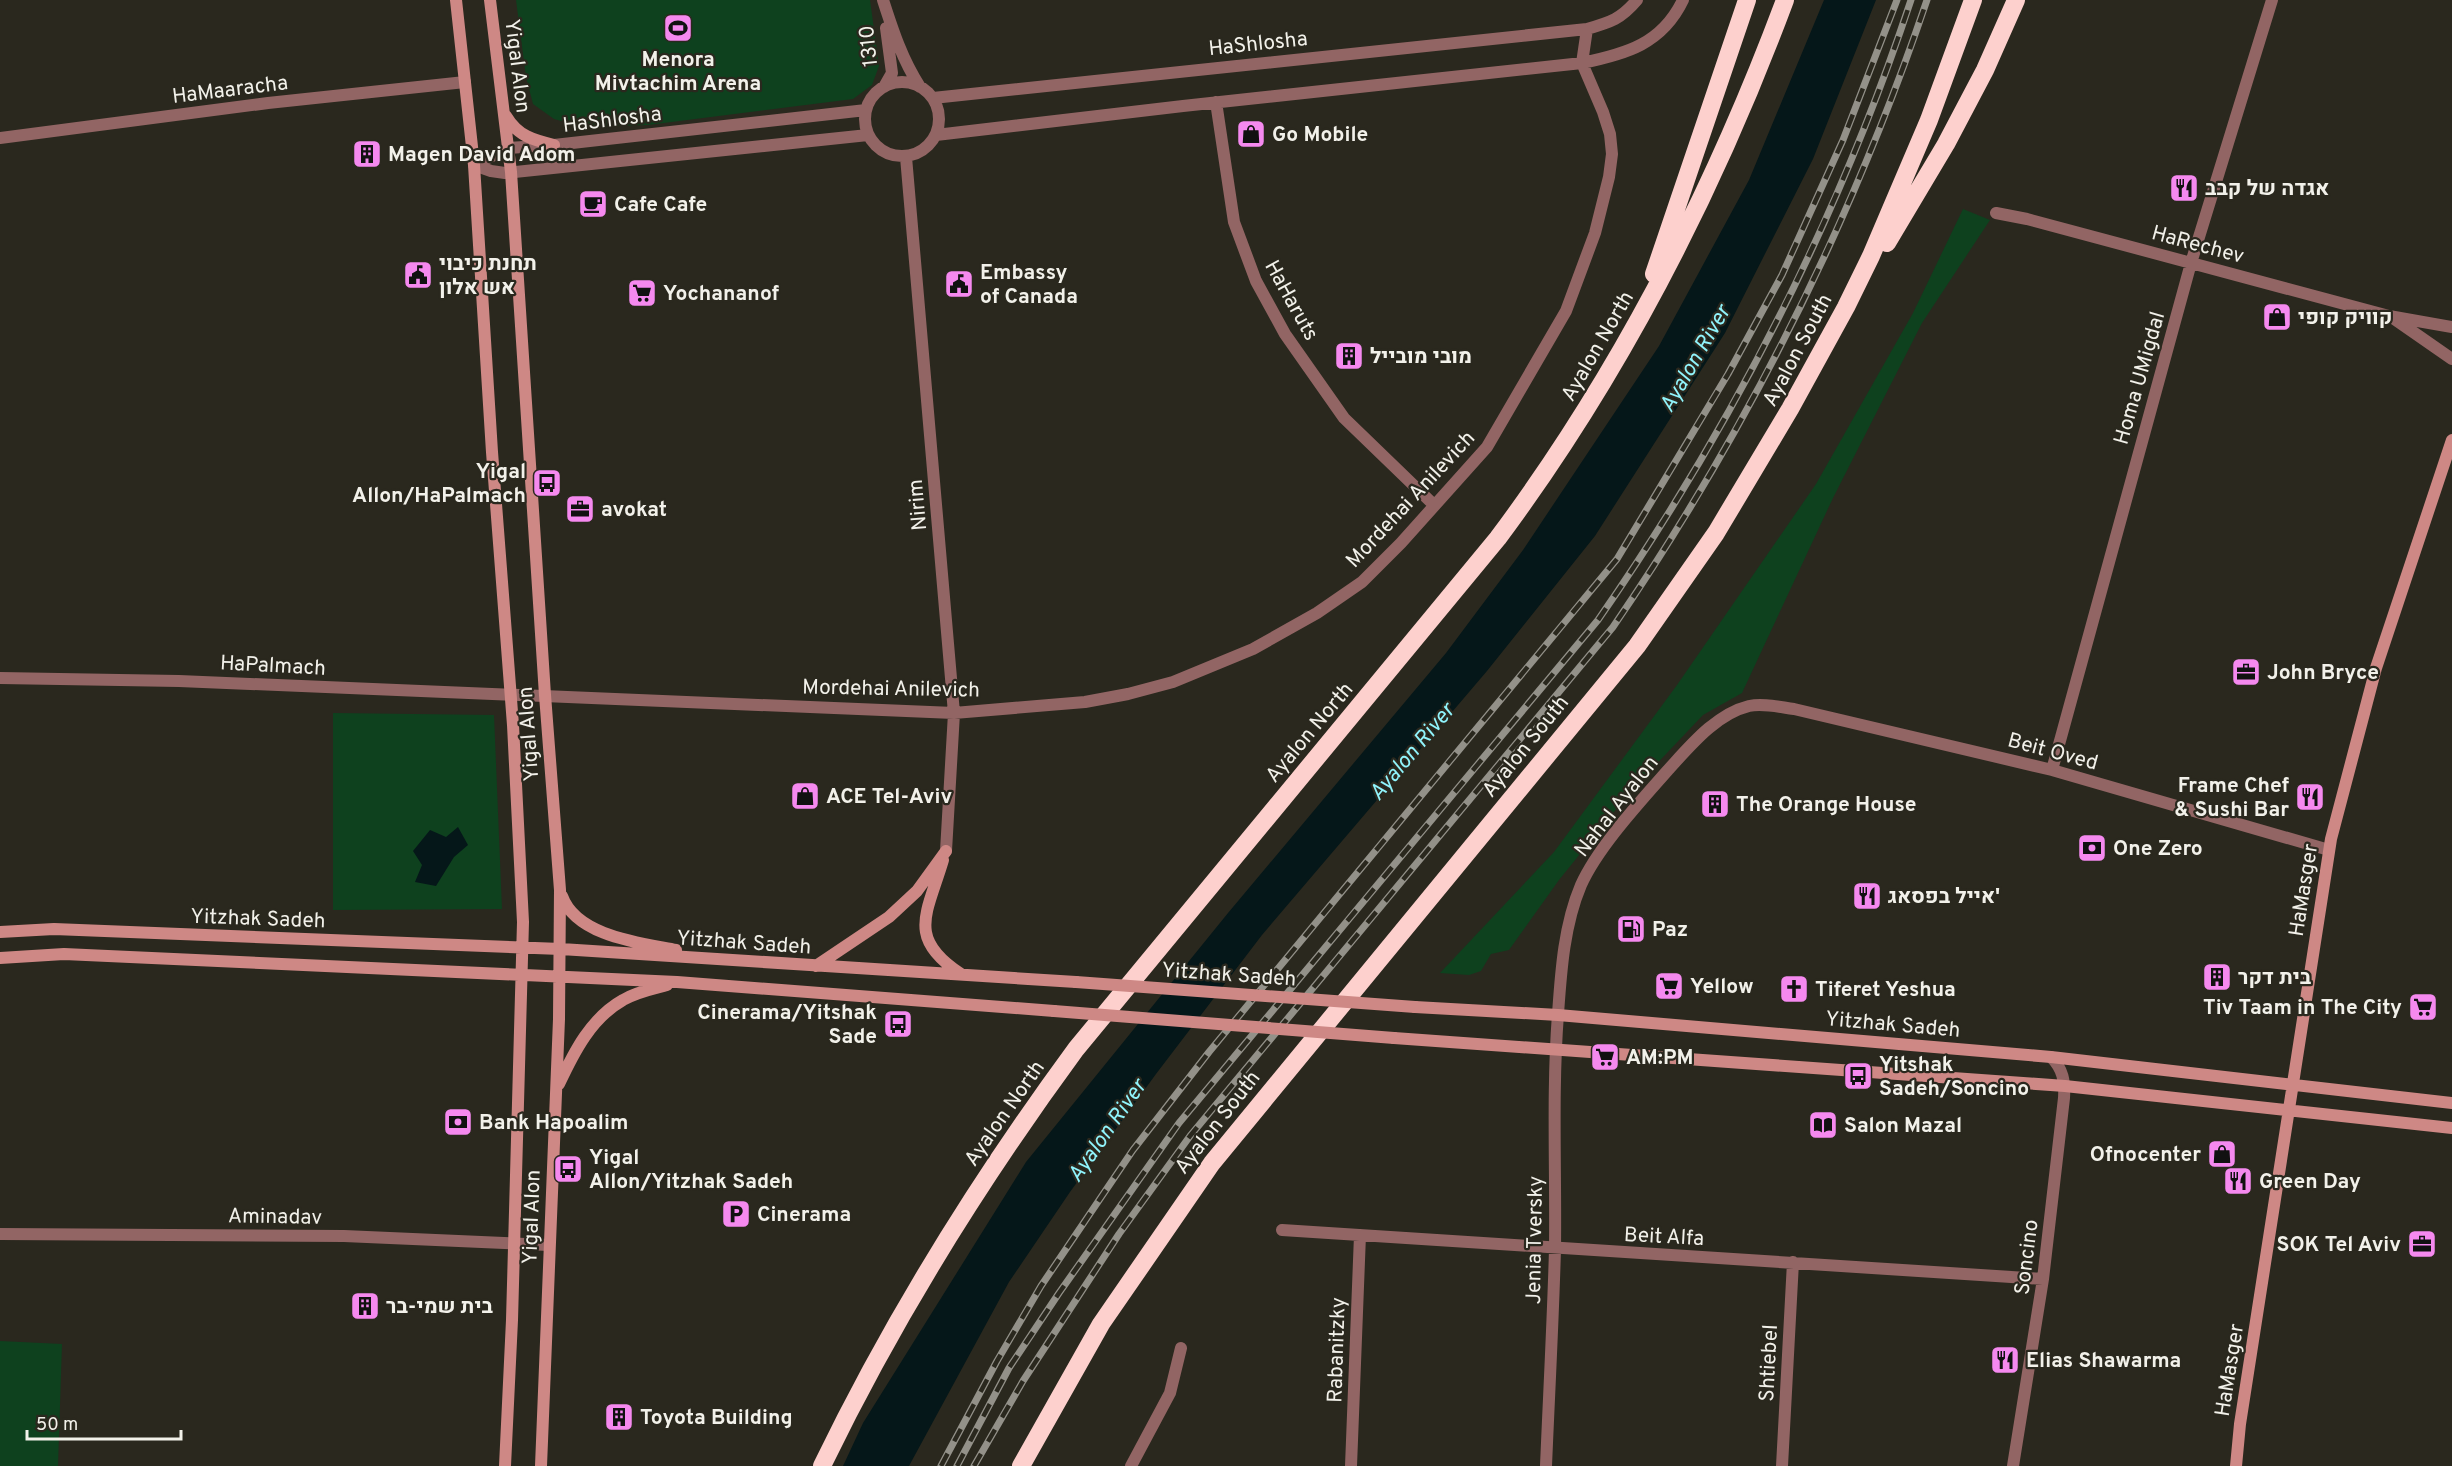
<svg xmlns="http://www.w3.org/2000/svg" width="2452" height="1466" viewBox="0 0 2452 1466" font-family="Overpass,Heebo,sans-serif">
<rect width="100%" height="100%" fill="#2a281e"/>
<!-- green -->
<path fill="#0e411e" d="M516,0h354l9,66 -7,19 -19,14 -205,26 -64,2 -30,-8 -21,-15 -7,-27z
M1963,209l27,11 -68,103 -89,175 -91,195 -39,22 -73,77 -71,88 -50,70 -18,4 -10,17 -12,4 -29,-2 114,-121 123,-167 139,-201 97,-171z
M333,713l161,2 8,194 -169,1z
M0,1341l62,3 -4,122h-58z"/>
<!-- water -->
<path fill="#051719" d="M1824,0h52l-63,159 -88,174 -130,203 -108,135 -225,264 -106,139 -86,118 -61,90 -100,184h-66l20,-43 163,-261 202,-249 218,-260 77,-103 136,-204 90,-166z
M458,827l10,18 -14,12 -18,29 -21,-4 7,-17 -9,-14 17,-21 16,7z"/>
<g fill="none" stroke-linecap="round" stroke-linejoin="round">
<!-- street -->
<path stroke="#926564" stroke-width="12" d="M883,0c10,31 19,59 37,87
M865 119a37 37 0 1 1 74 0a37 37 0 1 1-74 0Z
M884,87l8,-14 -6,-45
M933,98l654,-69
M1216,102l18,120 22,59 29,53 59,84 90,87
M936,135l247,-29 399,-43c44,-9 80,-19 101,-63
M0,138l268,-35 197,-21
M906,157l48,556 -8,138
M474,165l34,-17 46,-3 312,-35
M474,165l17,6 14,2 363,-38
M1996,213l31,6 362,97 63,11
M2393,318l59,41
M0,678l179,3 775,32 131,-11 43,-8 45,-12 80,-33 64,-36 45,-31 39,-39 86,-96 79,-136 29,-78 14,-56 3,-23 -2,-20 -7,-22 -21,-49 5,-34c24,-7 34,-10 50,-29
M2052,770l139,-507 81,-263
M1282,1230l761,49
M0,1234l344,2 205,9
M1131,1466l39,-73 11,-45
M1351,1466l9,-231
M1546,1466c3,-72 7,-145 9,-217 1,-79 -3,-157 3,-235 3,-43 6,-89 23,-129 17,-38 59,-83 87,-115 22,-24 48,-56 81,-64 14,-3 30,1 45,3l258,61 277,80
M1782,1466l11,-204
M2013,1466l30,-187 21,-181c1,-17 -1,-29 -13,-41"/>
<!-- secondary -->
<path stroke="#ce8885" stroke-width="12" d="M456,0l18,165 18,287 21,273 10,197 -11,398 -7,146
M490,0l21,172 34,523 15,195 -1,129 -18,447
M506,116c12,20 27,24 48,29
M943,860c-16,54 -37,78 18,114
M562,896c14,40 78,47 114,54
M0,932l54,-3 507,20 515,33
M0,958l64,-4 613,28 377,29
M816,966l73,-49 28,-26 29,-40
M1415,1007l143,8 493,42 401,46
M1394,1038l671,48 387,42
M559,1084c15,-32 32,-66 64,-84 13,-8 29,-11 44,-15
M2236,1466l4,-42 91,-585 45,-171 76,-228"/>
<!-- highway -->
<path stroke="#fdd0cd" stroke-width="18" d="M1887,243l59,-99 39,-74 31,-70
M1654,274l93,-274
M822,1466c71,-147 157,-285 254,-417l422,-511c123,-165 215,-345 287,-538
M1021,1466l80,-142 111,-161 425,-517 79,-113 74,-124 56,-102 25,-51 58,-136 44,-120"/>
<!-- rail casing -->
<g stroke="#939189" stroke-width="7">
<path id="rail" d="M941,1466l56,-105 44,-75 92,-136 76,-98 408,-493 111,-185 54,-99 61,-135 54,-140
M957,1466l52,-98 50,-75 120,-170 419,-503c132,-190 240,-400 313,-620
M974,1466l49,-85 96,-147 71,-98 423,-509c132,-193 239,-405 314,-627"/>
</g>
<!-- rail -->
<use href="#rail" stroke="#2a281e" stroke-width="4.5" stroke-dasharray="14" stroke-linecap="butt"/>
<!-- secondary-bridge -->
<path stroke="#ce8885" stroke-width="12" d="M1076,982l339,25
M1054,1011l340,27"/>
</g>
<!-- icons -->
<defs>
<g id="stadium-square" transform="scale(1.5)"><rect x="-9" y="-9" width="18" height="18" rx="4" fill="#f589ef" stroke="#2a281e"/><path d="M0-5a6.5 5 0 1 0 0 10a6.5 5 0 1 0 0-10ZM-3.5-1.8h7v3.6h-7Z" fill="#111"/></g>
<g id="shop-square" transform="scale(1.5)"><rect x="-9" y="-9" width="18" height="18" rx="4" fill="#f589ef" stroke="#2a281e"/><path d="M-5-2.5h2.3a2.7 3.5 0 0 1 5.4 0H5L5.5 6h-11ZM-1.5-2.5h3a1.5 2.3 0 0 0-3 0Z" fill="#111"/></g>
<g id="building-square" transform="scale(1.5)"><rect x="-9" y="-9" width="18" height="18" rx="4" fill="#f589ef" stroke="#2a281e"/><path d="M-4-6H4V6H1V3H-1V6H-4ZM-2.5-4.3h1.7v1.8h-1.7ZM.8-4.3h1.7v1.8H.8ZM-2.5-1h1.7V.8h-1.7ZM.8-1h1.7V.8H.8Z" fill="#111"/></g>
<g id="restaurant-square" transform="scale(1.5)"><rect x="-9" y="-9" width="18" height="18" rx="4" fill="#f589ef" stroke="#2a281e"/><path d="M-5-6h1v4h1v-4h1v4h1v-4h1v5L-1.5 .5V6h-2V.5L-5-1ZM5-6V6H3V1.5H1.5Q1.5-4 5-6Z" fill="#111"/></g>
<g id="cafe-square" transform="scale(1.5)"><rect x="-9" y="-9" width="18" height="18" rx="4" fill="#f589ef" stroke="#2a281e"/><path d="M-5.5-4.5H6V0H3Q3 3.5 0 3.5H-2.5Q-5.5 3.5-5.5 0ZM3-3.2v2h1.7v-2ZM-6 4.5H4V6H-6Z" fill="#111"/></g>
<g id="civic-square" transform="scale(1.5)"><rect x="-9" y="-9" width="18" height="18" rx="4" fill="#f589ef" stroke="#2a281e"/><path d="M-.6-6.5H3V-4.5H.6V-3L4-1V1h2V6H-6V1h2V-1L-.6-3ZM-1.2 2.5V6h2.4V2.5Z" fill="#111"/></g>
<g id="supermarket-square" transform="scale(1.5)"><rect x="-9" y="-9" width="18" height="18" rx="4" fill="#f589ef" stroke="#2a281e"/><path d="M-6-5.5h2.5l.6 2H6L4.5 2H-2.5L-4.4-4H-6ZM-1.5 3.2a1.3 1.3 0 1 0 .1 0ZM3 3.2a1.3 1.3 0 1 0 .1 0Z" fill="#111"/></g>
<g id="bus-square" transform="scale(1.5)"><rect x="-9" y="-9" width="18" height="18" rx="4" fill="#f589ef" stroke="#2a281e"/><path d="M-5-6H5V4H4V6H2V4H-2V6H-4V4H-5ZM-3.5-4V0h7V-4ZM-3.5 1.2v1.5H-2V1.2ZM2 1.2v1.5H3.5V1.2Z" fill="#111"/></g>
<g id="office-square" transform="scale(1.5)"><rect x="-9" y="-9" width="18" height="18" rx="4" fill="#f589ef" stroke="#2a281e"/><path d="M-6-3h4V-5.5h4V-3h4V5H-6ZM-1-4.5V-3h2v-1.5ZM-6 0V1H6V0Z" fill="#111"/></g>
<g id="bank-square" transform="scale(1.5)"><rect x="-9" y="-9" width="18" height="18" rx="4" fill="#f589ef" stroke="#2a281e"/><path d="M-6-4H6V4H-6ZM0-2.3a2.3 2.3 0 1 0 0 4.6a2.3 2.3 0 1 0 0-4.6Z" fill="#111"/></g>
<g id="fuel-square" transform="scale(1.5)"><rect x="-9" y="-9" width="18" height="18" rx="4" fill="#f589ef" stroke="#2a281e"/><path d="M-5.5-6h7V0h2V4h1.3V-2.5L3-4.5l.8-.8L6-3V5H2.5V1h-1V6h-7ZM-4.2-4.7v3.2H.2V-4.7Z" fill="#111"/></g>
<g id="church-square" transform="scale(1.5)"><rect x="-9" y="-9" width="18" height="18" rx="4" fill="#f589ef" stroke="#2a281e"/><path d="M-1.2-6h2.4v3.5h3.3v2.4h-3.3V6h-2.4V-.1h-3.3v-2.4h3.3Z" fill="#111"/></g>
<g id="library-square" transform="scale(1.5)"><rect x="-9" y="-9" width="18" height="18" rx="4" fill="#f589ef" stroke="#2a281e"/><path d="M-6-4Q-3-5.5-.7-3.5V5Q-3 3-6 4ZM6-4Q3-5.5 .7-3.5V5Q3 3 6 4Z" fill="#111"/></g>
<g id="parking-square" transform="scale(1.5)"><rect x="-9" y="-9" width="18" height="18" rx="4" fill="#f589ef" stroke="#2a281e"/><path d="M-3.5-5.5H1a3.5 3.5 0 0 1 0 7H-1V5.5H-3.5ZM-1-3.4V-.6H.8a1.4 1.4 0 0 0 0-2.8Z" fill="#111"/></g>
</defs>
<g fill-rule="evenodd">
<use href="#stadium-square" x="678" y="28"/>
<use href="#shop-square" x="1251" y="134"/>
<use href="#building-square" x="367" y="154"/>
<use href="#restaurant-square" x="2184" y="188"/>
<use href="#cafe-square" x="593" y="204"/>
<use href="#civic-square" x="418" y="275"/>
<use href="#civic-square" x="959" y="284"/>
<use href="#supermarket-square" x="642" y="293"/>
<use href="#shop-square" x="2277" y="317"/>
<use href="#building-square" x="1349" y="356"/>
<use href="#bus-square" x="547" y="483"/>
<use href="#office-square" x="580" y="509"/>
<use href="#office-square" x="2246" y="672"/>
<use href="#shop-square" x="805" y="796"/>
<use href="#restaurant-square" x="2310" y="797"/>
<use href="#building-square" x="1715" y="804"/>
<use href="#bank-square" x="2092" y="848"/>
<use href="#restaurant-square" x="1867" y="896"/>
<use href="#fuel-square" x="1631" y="929"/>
<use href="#building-square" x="2217" y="977"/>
<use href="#supermarket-square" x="1669" y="986"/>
<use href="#church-square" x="1794" y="989"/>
<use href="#supermarket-square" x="2423" y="1007"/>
<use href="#bus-square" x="898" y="1024"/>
<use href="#supermarket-square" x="1605" y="1057"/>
<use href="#bus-square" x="1858" y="1076"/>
<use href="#bank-square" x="458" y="1122"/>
<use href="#library-square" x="1823" y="1125"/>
<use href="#shop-square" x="2222" y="1154"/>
<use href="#bus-square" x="568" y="1169"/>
<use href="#restaurant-square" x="2238" y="1181"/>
<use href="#parking-square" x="736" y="1214"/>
<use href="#office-square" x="2422" y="1244"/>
<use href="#building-square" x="365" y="1306"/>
<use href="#restaurant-square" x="2005" y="1360"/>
<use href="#building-square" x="619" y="1417"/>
</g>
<g text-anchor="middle" stroke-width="4.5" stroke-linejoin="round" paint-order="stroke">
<!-- street labels -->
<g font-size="21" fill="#f2f1ea" stroke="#2a281e">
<text transform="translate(1258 43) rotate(-6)" y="7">HaShlosha</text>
<text transform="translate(868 46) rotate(-96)" y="7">1310</text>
<text transform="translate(518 66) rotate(83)" y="7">Yigal Alon</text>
<text transform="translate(230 89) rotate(-7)" y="7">HaMaaracha</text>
<text transform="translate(612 119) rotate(-7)" y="7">HaShlosha</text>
<text transform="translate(2198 244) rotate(15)" y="7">HaRechev</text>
<text transform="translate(1292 300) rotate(61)" y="7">HaHaruts</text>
<text transform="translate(1597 346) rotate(-60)" y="7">Ayalon North</text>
<text transform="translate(1797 350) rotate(-62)" y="7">Ayalon South</text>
<text transform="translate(2139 378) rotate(-74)" y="7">Homa UMigdal</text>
<text transform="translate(1410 499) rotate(-47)" y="7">Mordehai Anilevich</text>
<text transform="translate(917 505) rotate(-95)" y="7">Nirim</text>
<text transform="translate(273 665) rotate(3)" y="7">HaPalmach</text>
<text transform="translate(891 688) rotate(1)" y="7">Mordehai Anilevich</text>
<text transform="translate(1309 732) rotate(-50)" y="7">Ayalon North</text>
<text transform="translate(528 734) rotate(-94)" y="7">Yigal Alon</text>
<text transform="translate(1525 746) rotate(-51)" y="7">Ayalon South</text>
<text transform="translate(2053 751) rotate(15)" y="7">Beit Oved</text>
<text transform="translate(1616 806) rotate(-52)" y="7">Nahal Ayalon</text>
<text transform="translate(2303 890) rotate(-81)" y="7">HaMasger</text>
<text transform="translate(258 918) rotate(2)" y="7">Yitzhak Sadeh</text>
<text transform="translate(744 942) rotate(4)" y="7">Yitzhak Sadeh</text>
<text transform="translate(1229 974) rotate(4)" y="7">Yitzhak Sadeh</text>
<text transform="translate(1893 1024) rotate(5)" y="7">Yitzhak Sadeh</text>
<text transform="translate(1004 1113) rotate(-55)" y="7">Ayalon North</text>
<text transform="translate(1217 1122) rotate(-52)" y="7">Ayalon South</text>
<text transform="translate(275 1216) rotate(1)" y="7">Aminadav</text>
<text transform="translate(531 1217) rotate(-88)" y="7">Yigal Alon</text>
<text transform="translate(1664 1236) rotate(3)" y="7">Beit Alfa</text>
<text transform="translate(1534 1240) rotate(-89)" y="7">Jenia Tversky</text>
<text transform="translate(2026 1257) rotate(-83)" y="7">Soncino</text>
<text transform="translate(1336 1350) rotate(-88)" y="7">Rabanitzky</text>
<text transform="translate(1768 1363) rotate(-87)" y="7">Shtiebel</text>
<text transform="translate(2229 1370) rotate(-81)" y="7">HaMasger</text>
</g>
<!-- poi labels -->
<g font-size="21" font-weight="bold" fill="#f2f1ea" stroke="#2a281e" text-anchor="start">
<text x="678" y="66" text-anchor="middle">Menora<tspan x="678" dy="24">Mivtachim Arena</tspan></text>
<text x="1272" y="141">Go Mobile</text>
<text x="388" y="161">Magen David Adom</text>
<text x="2205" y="195">אגדה של קבב</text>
<text x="614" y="211">Cafe Cafe</text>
<text x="439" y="270">תחנת כיבוי<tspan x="439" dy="24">אש אלון</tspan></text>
<text x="980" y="279">Embassy<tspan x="980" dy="24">of Canada</tspan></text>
<text x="663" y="300">Yochananof</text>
<text x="2298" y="324">קוויק קופי</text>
<text x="1370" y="363">מובי מובייל</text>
<text x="526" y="478" text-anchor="end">Yigal<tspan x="526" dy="24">Allon/HaPalmach</tspan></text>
<text x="601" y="516">avokat</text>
<text x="2267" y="679">John Bryce</text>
<text x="2289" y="792" text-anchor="end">Frame Chef<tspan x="2289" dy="24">&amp; Sushi Bar</tspan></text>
<text x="826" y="803">ACE Tel-Aviv</text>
<text x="1736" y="811">The Orange House</text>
<text x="2113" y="855">One Zero</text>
<text x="1888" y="903">אייל בפסאג'</text>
<text x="1652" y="936">Paz</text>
<text x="2238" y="984">בית דקר</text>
<text x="1690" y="993">Yellow</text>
<text x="1815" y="996">Tiferet Yeshua</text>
<text x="2402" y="1014" text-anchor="end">Tiv Taam in The City</text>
<text x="877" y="1019" text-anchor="end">Cinerama/Yitshak<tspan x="877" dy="24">Sade</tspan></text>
<text x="1626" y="1064">AM:PM</text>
<text x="1879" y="1071">Yitshak<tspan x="1879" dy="24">Sadeh/Soncino</tspan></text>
<text x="479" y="1129">Bank Hapoalim</text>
<text x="1844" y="1132">Salon Mazal</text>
<text x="2201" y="1161" text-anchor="end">Ofnocenter</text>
<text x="589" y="1164">Yigal<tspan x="589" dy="24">Allon/Yitzhak Sadeh</tspan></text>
<text x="2259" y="1188">Green Day</text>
<text x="757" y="1221">Cinerama</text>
<text x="2401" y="1251" text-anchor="end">SOK Tel Aviv</text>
<text x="386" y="1313">בית שמי-בר</text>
<text x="2026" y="1367">Elias Shawarma</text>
<text x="640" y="1424">Toyota Building</text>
</g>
<!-- water labels -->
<g font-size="22" font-style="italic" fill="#90f4fc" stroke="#2a281e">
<text transform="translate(1694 358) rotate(-60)" y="8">Ayalon River</text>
<text transform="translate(1411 751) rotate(-50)" y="8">Ayalon River</text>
<text transform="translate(1106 1130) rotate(-55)" y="8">Ayalon River</text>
</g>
</g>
<!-- scale -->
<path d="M27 1430v9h154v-9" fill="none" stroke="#f2f1ea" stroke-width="3"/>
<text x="36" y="1430" font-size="18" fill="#f2f1ea" stroke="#2a281e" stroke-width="4.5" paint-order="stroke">50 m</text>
</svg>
